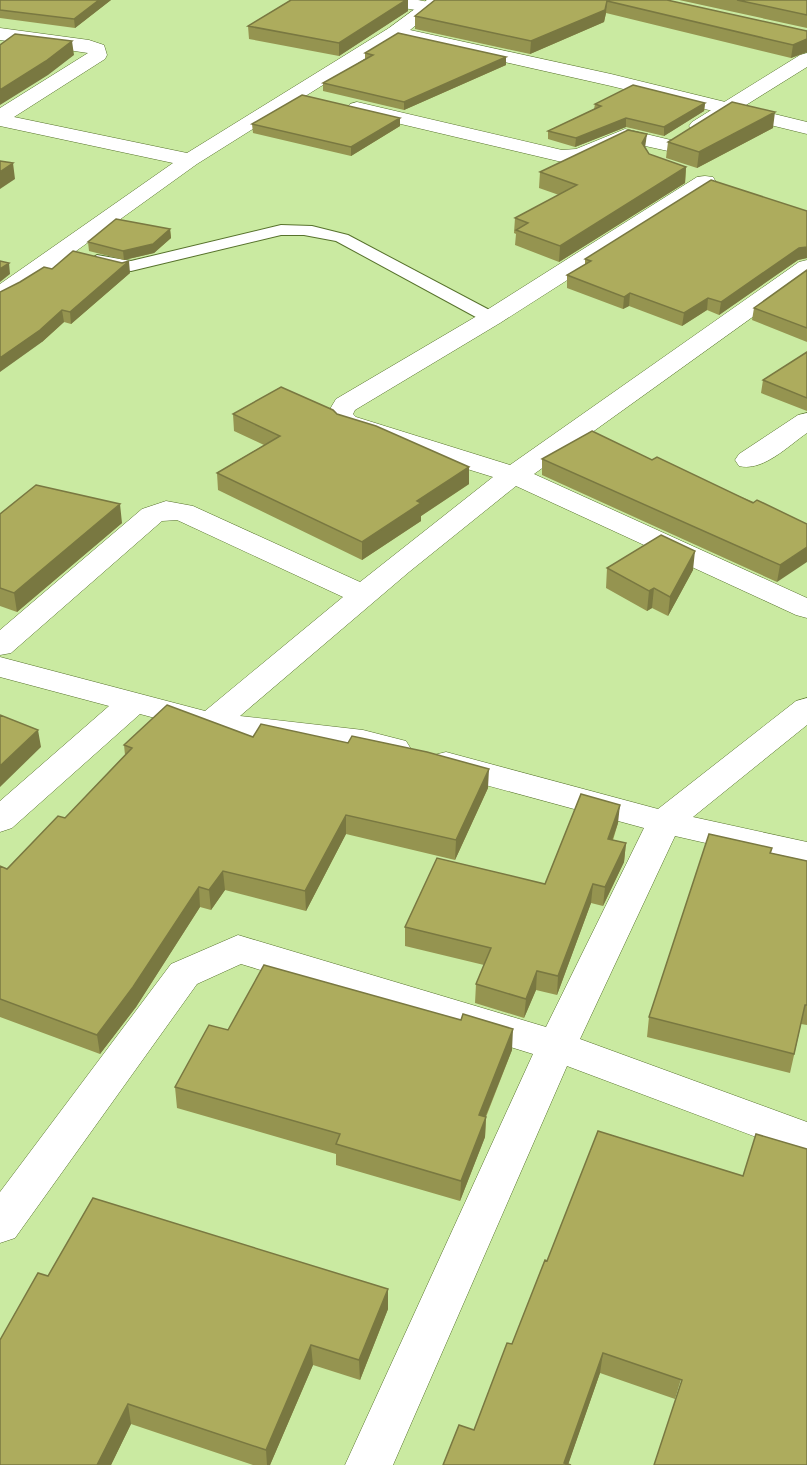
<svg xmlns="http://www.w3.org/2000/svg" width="807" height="1465" viewBox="0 0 807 1465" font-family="'DM Sans',sans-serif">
<rect width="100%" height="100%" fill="#caeaa1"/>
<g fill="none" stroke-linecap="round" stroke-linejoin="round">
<!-- lane casing -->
<g stroke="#57722c" stroke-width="2">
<path id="lane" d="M281,225l31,1 36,9 149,79 3,4 -3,4h-12l-149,-81 -32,-6h-23l-150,36 -40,-7 -2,-4 8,-5 34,6z"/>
</g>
<!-- street casing -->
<g stroke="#57722c" stroke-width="1">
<path id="street" d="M376,0h42l16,3 3,4 -3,4 -6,1 -43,-7 -6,-1z
M395,26l6,2 3,4 -3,4 -204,128 -189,136 -8,2v-18l173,-121 -173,-37v-18l88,-55 -88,-13v-12l89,12 15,5 3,10 -2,4 -91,58 173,36 202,-125z
M807,53v14l-101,63h-14l-3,-4 3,-4 108,-67z
M357,102l205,48 14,-1 49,-20 50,12 3,4 -3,4 -7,2 -41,-9 -40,17 -25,3 -212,-50 -3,-4 3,-4z
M705,176l8,1 3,5 -3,5 -213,136 -145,87 -2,4 3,3 154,48 289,-203 8,-2v18l-273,196 273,124v20l-11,-3 -280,-129 -107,86 -169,144 123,14 43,11 5,8 -5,8 -12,3 -31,-8 -152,-19 -71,-19 -128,114 -12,4v-31l109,-95 -109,-29v-20l205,54 138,-114 -166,-77 -15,1 -151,132 -11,2v-25l142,-121 24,-8 27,5 167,76 133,-105 -155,-48 -11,-15 9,-15 146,-86 215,-136z
M807,413v20c-19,13 -44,39 -68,33l-4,-6 4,-6 59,-39z
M807,698v27l-114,92 114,25v24l-132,-30 -95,203 227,83v34l-240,-90 -174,399h-48l188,-411 -292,-90 -44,20 -182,254 -15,5v-51l171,-228 67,-29 308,92 98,-199 -210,-57 -5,-8 5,-8 12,-3 212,57 138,-108z"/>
</g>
<!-- secondary casing -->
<g stroke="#57722c" stroke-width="1">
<path id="secondary" d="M427,0h20l-37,30 201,44 196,48v12l-196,-48 -222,-50 -3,-4 3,-4z"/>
</g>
<!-- lane -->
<use href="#lane" fill="#fff" fill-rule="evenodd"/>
<!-- street -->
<use href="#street" fill="#fff" fill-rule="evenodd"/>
<!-- secondary -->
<use href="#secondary" fill="#fff" fill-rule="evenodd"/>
</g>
<!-- wall -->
<path fill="#959450" d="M0,0h111l-36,28 -75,-10z
M291,0h117v11l-69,45 -90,-17 -1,-13z
M435,0h232l140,31v21l-16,6 -185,-45 -2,9 -74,32 -115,-25v-13z
M679,0h128v28z
M365,53l141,4v8l-102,45 -81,-19v-8l42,-23z
M705,103l-1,8 -40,25 -38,-9 -51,20 -27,-8v-8l46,-22 1,-5z
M400,118v8l-49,30 -98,-23 -1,-9z
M773,128l-76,40 -31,-10 2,-16z
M646,148l3,6 37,13 -1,16 -126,79 -44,-17 1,-11 -2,-1 1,-15 44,-23 -20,-7 1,-16z
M807,211v47l-9,2 -79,55 -12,-5 -25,16 -53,-20 -6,3 -56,-21v-13l18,-10v-6z
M170,229l1,9 -17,15 -30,7 -35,-9 -1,-9z
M52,269l78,4 -59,51 -7,-2 -22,20z
M807,270v72l-55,-22 2,-12z
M807,352v59l-46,-18 2,-13z
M233,414h104l132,53v17l-48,32v5l-59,39 -144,-70 -1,-17 47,-28 -30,-14z
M542,459l110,1 155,64 -30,58 -235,-107z
M0,514l122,9 -105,89 -17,-6z
M607,568l86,2 -25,46 -16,-8 -5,3 -41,-23z
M253,737l235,51 -33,72 -109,-26 -40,77 -81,-21 -14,20 -11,-3 -64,100 -36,47 -100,-37v-151l7,3 58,-51 60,-63 -1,-10z
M618,823l-5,17 13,3 -2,19 -21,44 -12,-3 -34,92 -21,-5 -12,28 -49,-15 1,-19 8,-19 -79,-19v-19l140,-43z
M772,848l-1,5 36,8v164l-6,-1 -11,49 -143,-36 2,-20z
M228,1030l284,20 -26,67 -1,20 -25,64 -124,-36v-11l-159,-46 -2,-21z
M743,1176l-68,223 -75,-26 -32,91 -94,-34 38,-86 35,-83z
M48,1276l340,33 -28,71 -47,-15 -43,100h-17l-122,-41 -20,41h-111z"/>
<!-- shaded-wall -->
<path fill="#797841" d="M99,0h12l-36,28 -1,-9z
M406,0h2v11l-69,45v-13z
M607,1l-1,12 -2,9 -74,32 1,-13z
M807,39v13l-16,6 2,-13z
M72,41l2,14 -26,20 -48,30v-15z
M506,57v8l-102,45v-8z
M705,103l-1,8 -40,25v-9z
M775,112l-2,16 -76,40 2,-16z
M400,118v8l-49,30v-9z
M626,118v9l-51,20 1,-9z
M647,134l-2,14 -3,-5z
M13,163l2,16 -15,10v-17z
M686,167l-1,16 -126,79 1,-16z
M170,229l1,9 -17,15 -30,7 -1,-9z
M807,247v11l-9,2 -79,55 2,-13 78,-54z
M129,261l1,12 -59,51 -1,-12z
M9,263l1,11 -10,8v-13z
M630,293l-1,13 -6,3 1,-12z
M708,298l-1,12 -25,16 2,-13z
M62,310l2,12 -22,20 -42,30v-14z
M469,467v17l-48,32v5l-59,39v-18l55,-41z
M120,504l2,19 -105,89 -3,-19z
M807,547v15l-30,20 3,-17z
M695,551l-2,19 -25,46 2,-19z
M654,588l-2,20 -5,3 2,-20z
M38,730l3,17 -41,40v-21z
M489,769l-1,19 -33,72 1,-20z
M620,805l-2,18 -12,35 2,-19z
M346,815v19l-40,77 -1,-20z
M626,843l-2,19 -21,44 2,-19z
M223,871l2,19 -14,20 -2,-20z
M593,884l-2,19 -34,92 1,-19z
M199,887l1,20 -64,100 -36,47 -3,-19z
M537,971l-1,19 -12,28 2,-19z
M513,1029l-1,21 -34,85 1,-20z
M486,1117l-1,20 -25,64 1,-20z
M388,1289v20l-28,71 -1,-20z
M311,1345l2,20 -43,100h-3l-1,-15z
M603,1353l-3,20 -32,92 -4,-2z
M128,1404l3,20 -20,41h-14z"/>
<!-- building -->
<path fill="#adac5d" stroke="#797841" stroke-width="1.5" d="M0,0h99l-25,19 -74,-9z
M291,0h115l-67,43 -91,-17z
M435,0h232l140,31v8l-14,6 -186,-44 -2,9 -74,31 -116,-25z
M737,0h70v15z
M398,33l108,24 -102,45 -81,-19 50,-28 -8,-2z
M15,34l57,7 -26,20 -46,29v-45z
M633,85l72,18 -41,24 -38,-9 -50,20 -28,-7 53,-25 -6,-2z
M302,95l98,23 -49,29 -99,-23z
M732,102l43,10 -76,40 -31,-10z
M628,130l19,4 -5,9 7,11 37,13 -126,79 -44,-16 12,-7 -13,-5 62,-33 -37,-13z
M0,161l13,2 -13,9z
M711,180l96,31v36l-8,1 -78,54 -13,-4 -24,15 -54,-20 -6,4 -57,-22 24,-14 -6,-2z
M116,219l54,10 -17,15 -30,7 -35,-9z
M73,251l49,12 7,-2 -59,51 -8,-2 -22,20 -40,28v-66l20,-10 24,-15 8,2z
M0,261l9,2 -9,6z
M807,270v58l-53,-20z
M807,352v46l-44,-18z
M281,387l52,23 4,4 39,12 93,41 -52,34 4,2 -59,39 -145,-69 63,-37 -47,-22z
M592,431l60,29 5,-3 96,46 4,-3 50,24v23l-27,18 -238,-106z
M36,485l84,19 -106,89 -14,-5v-74z
M661,535l34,16 -25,46 -16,-9 -5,3 -42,-23z
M167,705l86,32 8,-13 87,19 4,-7 75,16 62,17 -33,71 -110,-25 -41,76 -82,-20 -14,19 -10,-3 -66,100 -36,48 -97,-36v-133l7,3 51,-53 7,2 67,-70 -8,-3z
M0,715l38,15 -38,36z
M581,794l39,11 -12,34 18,4 -21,44 -12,-3 -35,92 -21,-5 -11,28 -50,-15 15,-36 -86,-21 32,-69 108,26z
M709,834l63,14 -2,5 37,8v144h-2l-11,49 -145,-37z
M264,965l197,55 2,-6 50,15 -34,86 7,2 -25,64 -125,-37 4,-10 -165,-47 34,-62 19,5z
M598,1131l145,45 13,-42 51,15v316h-153l28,-85 -79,-27 -39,110 7,2h-128l16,-40 15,5 33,-87 5,1 33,-84 2,1z
M93,1198l295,91 -29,71 -48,-15 -45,105 -138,-46 -31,61h-97v-125l38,-67 10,3z"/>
</svg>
